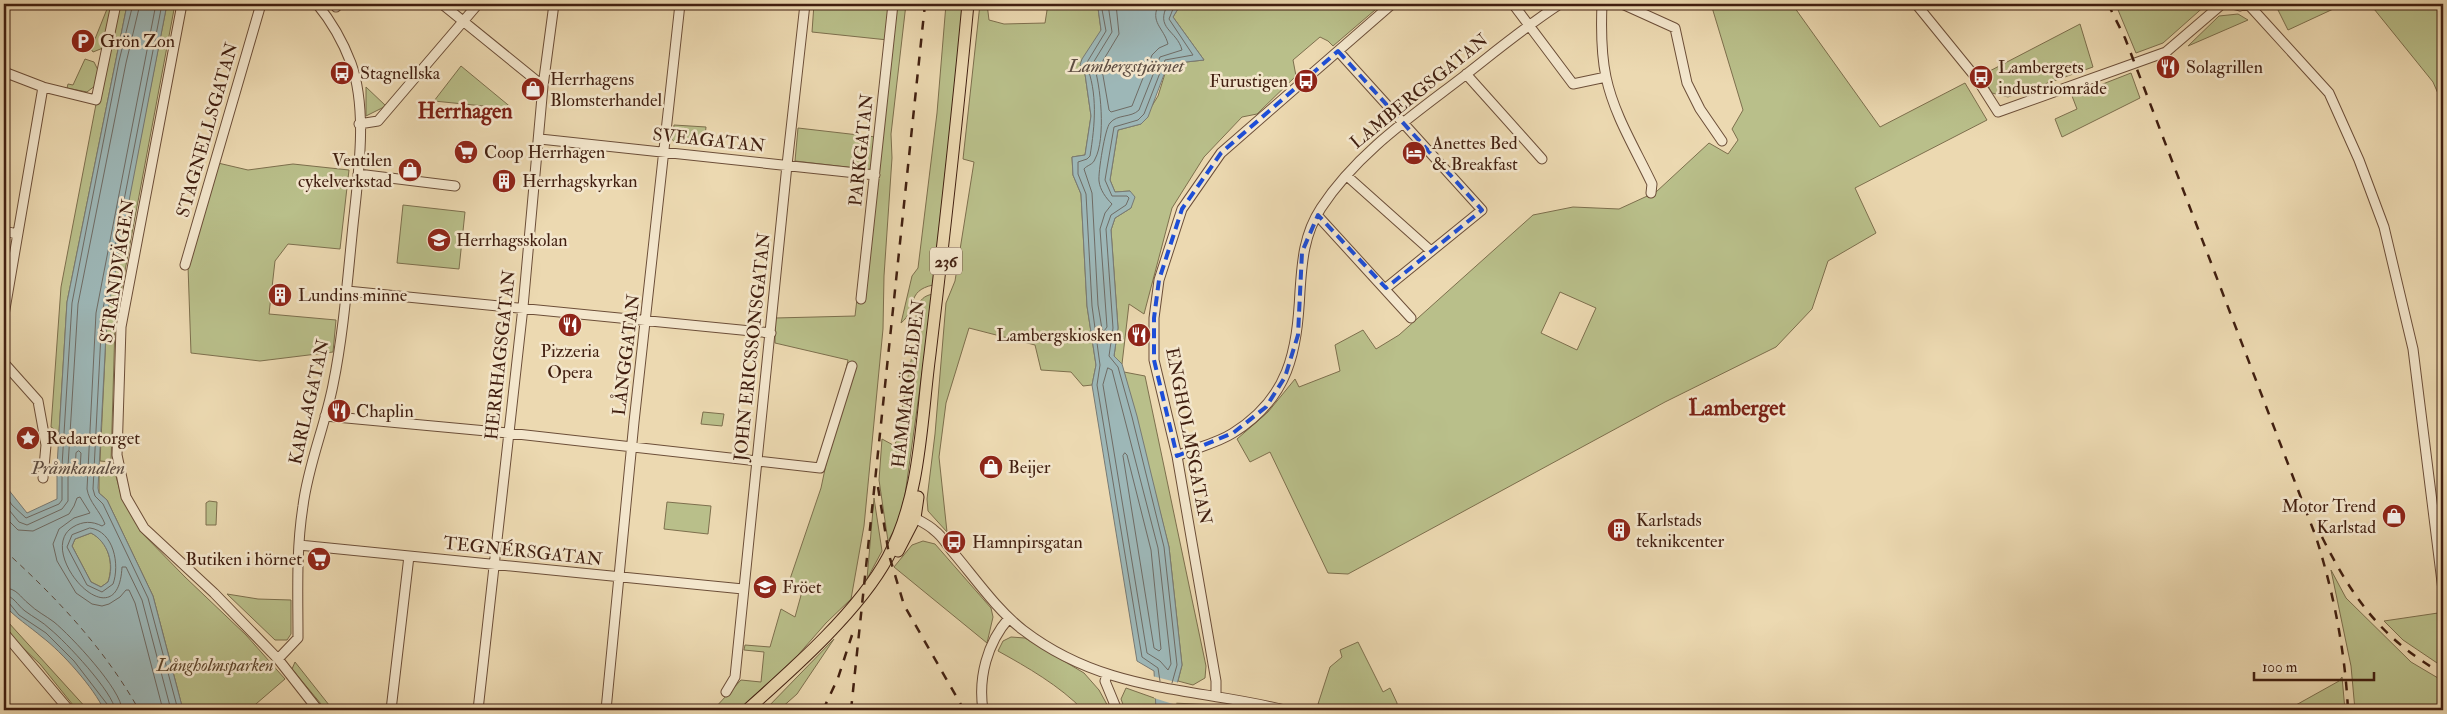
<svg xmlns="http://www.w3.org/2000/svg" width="2447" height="714" viewBox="0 0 2447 714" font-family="'IM FELL Double Pica',serif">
<rect width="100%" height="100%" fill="#ecd9b1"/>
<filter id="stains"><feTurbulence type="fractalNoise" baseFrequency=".004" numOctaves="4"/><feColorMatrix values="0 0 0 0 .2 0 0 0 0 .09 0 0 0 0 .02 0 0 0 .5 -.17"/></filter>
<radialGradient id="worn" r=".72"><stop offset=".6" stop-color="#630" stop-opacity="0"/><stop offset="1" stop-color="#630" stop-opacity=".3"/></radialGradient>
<!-- green -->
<path fill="#b9bf8a" stroke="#7d6f4d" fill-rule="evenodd" d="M109,4h3l-9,44 -10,4 -2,-3z
M120,4h10l-4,6 -59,292 -8,130 -8,-5 10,-140 36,-188z
M167,4h8l-60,320 -4,138 -11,-1 7,-146 3,-23z
M814,4l77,4 1,-4h14l-15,130 1,24 -8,118 -1,53 -19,197 -13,73 -25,24 -28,32 -55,51 -6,4h-24l28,-30 20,2 3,-30 -20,-2 1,-5 25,2 11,-38 14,8 8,-29 -14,-6 32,-94 27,-128 -73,-17v-25l80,-2 17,-146 -77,-9 3,-33 78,9 12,-97 -76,-8z
M946,4h18l-31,281c-28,6 -15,24 -32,38l11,-47 6,-8 19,-155z
M980,4h7l2,16 15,4 41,-1 3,-19h46l4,4 3,22 -16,44 6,42 -6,39 -13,2 1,18 8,19 6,112 9,59 -4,20 -9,1 -12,-14 -30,-2 -6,-25 -66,-17 -23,75 -7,54 8,75 -19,-21 -1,-12 8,-65 11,-131 9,-22 19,-119 -11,-3z
M1181,4h201l-49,42 -5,-5 -8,-4 -27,23 3,16 -39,38 -15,3 -38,40 -32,51 -28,106 -15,-10 -7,60 -8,-8 4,-28 -7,-98 4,-12 16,-10 -1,-17 -15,1 -5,-12 8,-50 23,-6 17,-28 10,-32 36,-4 -31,-43z
M1711,4h81l88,123 85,-44 22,37 -132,68 21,45 -48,28 -16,48 -36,38 -111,55 -317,172 -20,-1 -58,-121 -20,10 -13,-23 31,-27 27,-33 4,8 41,-16 -5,-26 28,-15 13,19 23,-14 134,-120 40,-8 46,2 37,-17 53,-49 19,11 10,-14 -6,-11 11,-19zM1560,292l36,16 -19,42 -36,-17z
M2120,4h87l-44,39 -27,10 -20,-48z
M2271,4h73l-56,26 -11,-22z
M2370,4h71l2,4v97l-10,-23z
M2238,14l10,6 -60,26 31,-30z
M2080,24l13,43 -85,30 -16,-4 -10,-18z
M85,59l9,3 4,8 -2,15 -9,7 -20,-4 1,-4 5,1z
M461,66l52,43 -79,-8z
M2131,73l9,25 -78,39 -7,-18 22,-10 -5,-13z
M366,87l20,19 -20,10z
M674,125l32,2 -2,19 -29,-3 -3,-4z
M218,163l30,7 45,-6 56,6 -9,79 -52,-5 -13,17 -6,53 67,6 -3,32 -73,9 -69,-8 -3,-87z
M403,205l62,7 -6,57 -62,-6z
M933,294l-28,201 -7,28 -10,18 -9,-61 3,-41 13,7 22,-117c-2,-15 -2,-32 16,-35z
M1124,372l21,4 61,290 -1,12 -12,7 -15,-4 4,-16 -13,-118z
M703,412l21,2 -2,12 -21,-2z
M114,469l8,29 20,35 43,44 61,58 39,44 -36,31h-66l-30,-114 -46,-96 -8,-7v-20z
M874,498l8,53 -15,28z
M209,501l8,1 -1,23h-10v-22z
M667,502l44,4 -3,28 -44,-5z
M91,533c18,9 23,31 17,49l-7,5 -10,-5 -19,-36 3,-7z
M923,541l12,3 56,64 2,9 -6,26 -93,-76 18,-22z
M2331,570l15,28 65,64 32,19v29h-88l-4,-44z
M227,594l31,5 33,1v34l-4,6h-12z
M2438,613l5,28v26l-40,-27 -19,-19z
M8,622l80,88h-11l-37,-46 -36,-34z
M1011,637l14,1 59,35 15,17 11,20h-27c-23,-24 -56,-43 -85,-59l5,-10z
M834,639l-37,55 -18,16h-14z
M1358,642l25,50 7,-4 7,15v7h-56l-23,-6 12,-37 12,-10 -2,-7z
M295,662l38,48h-7l-34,-41z
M2342,677l3,33h-58l52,-29z
M1126,688l31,11 -1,11h-31l-4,-11z
M1172,703l71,3 5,2v2h-71z"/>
<!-- water -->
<path fill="#9db7b7" stroke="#787a74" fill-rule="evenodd" d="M130,4h37l-60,311 -9,173 1,5 8,7 46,96 30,114h-79c-10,-22 -42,-58 -62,-73 -13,-11 -26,-19 -38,-32v-121l23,29 30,-14v-33l10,-164 59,-292zM91,533c17,9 24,31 17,49l-7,5 -10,-5 -19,-36 3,-7z
M1094,4h87l-8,13 31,43 -36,4 -20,53 -7,7 -23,6 -8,50 5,12 15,-1 5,6 -4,11 -16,10 -4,12 7,98 -4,28 8,8 15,52 32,131 13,118 -10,38 5,7h-21l-2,-39 -17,-10 -45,-276 4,-20 -9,-59 -6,-112 -8,-19 -1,-18 13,-2 6,-39 -6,-42 -5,-9 2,-6 19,-29 -3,-22z"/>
<!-- pier -->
<path fill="#ecd9b1" d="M1152,676l28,7 -4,22 -22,-7z"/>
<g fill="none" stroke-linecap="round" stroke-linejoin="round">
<!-- shore -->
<path stroke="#6f6b64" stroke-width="1" d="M156,4l-60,309 -9,176c2,13 13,22 18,35l-3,2c-10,-5 -19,-5 -29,1 -40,24 45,119 49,40h4l16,33 29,110
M162,4l-60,310 -9,175 2,7 8,8 45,94 30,112
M1101,4l5,27 -20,33c12,29 9,61 4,92l-3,3 -9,3v12l8,20 6,112 8,59 -3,20 45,272 16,11 2,13
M1108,4l4,28 -19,31c8,21 13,76 2,96 -2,6 -8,6 -11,10l8,24 6,112 4,24 2,2 3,-4 -7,-98 5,-16 7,-9c-6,-6 -12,-14 -13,-23 -1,-8 6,-53 11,-58 7,-9 21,-5 29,-13l21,-53 22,-7c-5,-20 -28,-21 -14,-46
M1116,4l3,30 -18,30 8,46 2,2 21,-6 20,-51 7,-7 9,-4c-4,-16 -19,-22 -9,-40
M1108,368l4,2 46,178 13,116 -3,6 -8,-9 -13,-8 -44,-268z
M79,451l2,2 -1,18 -2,3 -3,-3 1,-18z
M1125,453l2,2 24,95 10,99 -2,2 -5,-3 -31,-192z
M4,493l8,12 14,13 33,-14 3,-4v-34l10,-163 47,-242 14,-57
M4,504l15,18 8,3 35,-16 6,-8v-35l10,-162 48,-241 14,-59
M4,516l14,14 15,1 36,-17 5,-8 3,-8 3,-1 10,16 -16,5 -15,11 -6,15 4,17 19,32 16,11 10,2 7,-2 11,-7 6,-7h3l6,13 28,107
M90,528c24,3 30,37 23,56l-11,8 -15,-7 -20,-38 5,-12z
M4,588c13,0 16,9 25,16 7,7 17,12 25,18 17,14 68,68 68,88
M4,595c10,1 13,10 21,16 8,6 18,11 25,18 15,12 64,64 65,81
M4,602l5,1 10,12 27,18 28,28 33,43 2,6
M1172,683l5,-18 -13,-118 -32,-130 -14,-50 -9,-11 4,-28 -7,-99 5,-14 15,-10 3,-7 -2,-2h-15l-7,-16 9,-53 24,-7 6,-6 21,-54 28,-5 -24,-36 6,-15"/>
<!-- ferry -->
<path stroke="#5d4d42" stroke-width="1" stroke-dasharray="6 5" stroke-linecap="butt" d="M4,550c53,48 100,98 135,160"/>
<!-- minor casing -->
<g stroke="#6c4e38" stroke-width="11">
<path id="minor" d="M182,4l-61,323 -4,128 9,42 18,31 70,65 64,66 40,51
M442,4l101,82
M1513,4l60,80 33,-7
M1602,4c-1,24 -1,49 4,73 8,38 30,73 46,107l-1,9
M1622,4l53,24 12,55 13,26 22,32
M1916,4l61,75 21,33 168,-60 56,-48
M2232,4l8,2 8,-2
M2248,4l81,89 30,67 25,67 29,122 30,241
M336,7l3,-3
M1338,51l144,159 -96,78
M4,72l39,15 53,13 20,-96
M1466,74l76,85
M359,124l19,-3 100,-117
M540,139l335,36
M358,174l97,12
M1347,176l84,75
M1317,215l94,103
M4,231l13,3
M185,265l76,-261
M347,291l424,42
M861,299l32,-295
M4,315l39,-228
M4,363l34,38 8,44 -3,33
M325,416l183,17 312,35 32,-102
M1177,456c17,-8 39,-12 56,-23 56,-35 64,-81 67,-142 2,-30 4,-57 21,-83 36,-55 91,-92 143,-132 32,-25 62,-50 96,-72
M909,515c9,5 19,9 26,16 7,5 12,14 17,20 23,27 44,58 71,79 82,63 169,57 262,80
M299,545l444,44
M4,633l65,77
M278,659l20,-21c0,-44 -2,-88 5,-132 5,-41 22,-80 30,-121 10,-49 14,-100 19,-150 5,-52 17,-122 -1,-172 -8,-21 -20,-42 -34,-59
M1107,675l-2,6 12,29
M726,692l9,-15 52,-512 18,-161
M1216,695v-14l-39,-225 -23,-96v-42l5,-38 23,-71 39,-56 171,-149
M391,710l18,-154
M478,710l45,-403 20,-221 11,-82
M606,710l28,-288 46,-418
M983,710c-5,-32 4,-67 26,-92"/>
</g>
<!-- major casing -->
<g stroke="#411f10" stroke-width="13">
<path id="major" d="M898,551l17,-33 3,-21
M747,710c46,-41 112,-99 141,-153 33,-61 33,-136 42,-203 14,-117 27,-233 38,-350"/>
</g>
<!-- minor -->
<use href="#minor" stroke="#f3e6cc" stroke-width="9"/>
<!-- major -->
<use href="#major" stroke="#ecd9b1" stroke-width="11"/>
<!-- rail -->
<path stroke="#411f10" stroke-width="2.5" stroke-dasharray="9 9" stroke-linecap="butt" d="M2108,4l17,34 191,499c18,57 29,114 32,173
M878,487l11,68 15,50 60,105
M2322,537c31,62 60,102 121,137
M823,710l15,-32 14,-43
M851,710l74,-706"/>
</g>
<!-- marked area -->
<path fill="none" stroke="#1d4ed8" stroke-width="4" stroke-dasharray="10 6" stroke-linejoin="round" d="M1338,51l144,159 -96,78 -68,-73 -16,37 -4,83 -13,42 -19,30 -33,26 -56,23 -23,-96v-42l5,-38 23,-71 39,-56z"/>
<!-- icons -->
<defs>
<g id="parking-disc" transform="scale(1.25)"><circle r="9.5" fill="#8f2418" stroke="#f3e6cc"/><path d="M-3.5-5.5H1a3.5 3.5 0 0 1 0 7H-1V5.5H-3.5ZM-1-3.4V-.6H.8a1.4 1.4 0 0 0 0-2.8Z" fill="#fff"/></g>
<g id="restaurant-disc" transform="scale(1.25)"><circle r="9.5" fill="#8f2418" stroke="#f3e6cc"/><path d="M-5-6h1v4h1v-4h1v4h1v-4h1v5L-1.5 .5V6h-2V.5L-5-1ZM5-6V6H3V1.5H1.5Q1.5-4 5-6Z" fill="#fff"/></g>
<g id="bus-disc" transform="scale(1.25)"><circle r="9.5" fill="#8f2418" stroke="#f3e6cc"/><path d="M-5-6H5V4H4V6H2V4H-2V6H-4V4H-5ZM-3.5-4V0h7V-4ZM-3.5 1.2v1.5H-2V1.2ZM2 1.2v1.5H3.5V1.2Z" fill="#fff"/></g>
<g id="shop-disc" transform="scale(1.25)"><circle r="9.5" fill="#8f2418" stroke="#f3e6cc"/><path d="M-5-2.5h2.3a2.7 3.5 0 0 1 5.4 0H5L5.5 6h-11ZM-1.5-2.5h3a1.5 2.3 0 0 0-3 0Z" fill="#fff"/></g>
<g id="supermarket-disc" transform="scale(1.25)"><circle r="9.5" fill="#8f2418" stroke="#f3e6cc"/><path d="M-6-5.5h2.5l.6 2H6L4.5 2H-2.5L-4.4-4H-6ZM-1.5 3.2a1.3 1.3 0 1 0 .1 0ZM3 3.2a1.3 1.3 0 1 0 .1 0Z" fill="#fff"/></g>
<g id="hotel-disc" transform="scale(1.25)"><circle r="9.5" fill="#8f2418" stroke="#f3e6cc"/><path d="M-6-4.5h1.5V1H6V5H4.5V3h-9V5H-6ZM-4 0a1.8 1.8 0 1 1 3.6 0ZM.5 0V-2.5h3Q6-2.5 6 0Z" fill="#fff"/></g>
<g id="building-disc" transform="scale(1.25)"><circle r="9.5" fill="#8f2418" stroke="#f3e6cc"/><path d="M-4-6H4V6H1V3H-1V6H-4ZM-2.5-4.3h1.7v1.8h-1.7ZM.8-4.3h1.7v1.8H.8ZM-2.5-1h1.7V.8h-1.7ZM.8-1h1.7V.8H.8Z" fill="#fff"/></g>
<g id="school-disc" transform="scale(1.25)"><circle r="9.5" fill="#8f2418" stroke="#f3e6cc"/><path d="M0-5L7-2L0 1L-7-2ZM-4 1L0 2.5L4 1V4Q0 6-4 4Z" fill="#fff"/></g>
<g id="sight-disc" transform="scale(1.25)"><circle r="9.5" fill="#8f2418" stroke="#f3e6cc"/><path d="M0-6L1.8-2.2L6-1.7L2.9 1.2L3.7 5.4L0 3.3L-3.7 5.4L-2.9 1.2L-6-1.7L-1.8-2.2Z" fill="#fff"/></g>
</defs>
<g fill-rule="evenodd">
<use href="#parking-disc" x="83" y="41"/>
<use href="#restaurant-disc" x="2168" y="67"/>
<use href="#bus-disc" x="342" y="73"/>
<use href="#bus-disc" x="1981" y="77"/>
<use href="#bus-disc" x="1306" y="81"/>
<use href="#shop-disc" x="533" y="89"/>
<use href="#supermarket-disc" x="466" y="152"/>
<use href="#hotel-disc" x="1414" y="153"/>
<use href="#shop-disc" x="410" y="170"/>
<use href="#building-disc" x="504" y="181"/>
<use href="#school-disc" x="439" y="240"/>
<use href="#building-disc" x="280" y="295"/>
<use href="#restaurant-disc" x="570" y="325"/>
<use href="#restaurant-disc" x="1139" y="335"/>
<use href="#restaurant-disc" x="339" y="411"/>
<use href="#sight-disc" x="28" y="438"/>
<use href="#shop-disc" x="991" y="467"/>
<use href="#shop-disc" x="2394" y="516"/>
<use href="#building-disc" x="1619" y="530"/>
<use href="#bus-disc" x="954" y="542"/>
<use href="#supermarket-disc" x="319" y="559"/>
<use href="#school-disc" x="765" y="587"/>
</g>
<g text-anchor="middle" stroke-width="5" stroke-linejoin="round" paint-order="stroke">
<!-- shield labels -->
<rect fill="#f3e6cc" stroke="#765b48" stroke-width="1" x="930" y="247.5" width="32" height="27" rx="4"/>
<g font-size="16" font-weight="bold" fill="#411f10">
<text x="946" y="267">236</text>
</g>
<!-- poi labels -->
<g font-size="18" fill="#411f10" stroke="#f3e6cc" text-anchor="start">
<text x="100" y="47">Grön Zon</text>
<text x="1998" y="73">Lambergets<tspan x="1998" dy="21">industriområde</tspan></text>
<text x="2186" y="73">Solagrillen</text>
<text x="360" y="79">Stagnellska</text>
<text x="550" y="85">Herrhagens<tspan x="550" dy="21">Blomsterhandel</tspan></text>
<text x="1288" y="87" text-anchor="end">Furustigen</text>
<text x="1432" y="149">Anettes Bed<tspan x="1432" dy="21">&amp; Breakfast</tspan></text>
<text x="484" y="158">Coop Herrhagen</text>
<text x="392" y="166" text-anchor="end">Ventilen<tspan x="392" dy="21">cykelverkstad</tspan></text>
<text x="522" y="187">Herrhagskyrkan</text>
<text x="456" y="246">Herrhagsskolan</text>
<text x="298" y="301">Lundins minne</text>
<text x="1122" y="341" text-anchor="end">Lambergskiosken</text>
<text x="570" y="357" text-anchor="middle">Pizzeria<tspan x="570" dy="21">Opera</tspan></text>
<text x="356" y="417">Chaplin</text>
<text x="46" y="444">Redaretorget</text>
<text x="1008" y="473">Beijer</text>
<text x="2376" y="512" text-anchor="end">Motor Trend<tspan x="2376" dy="21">Karlstad</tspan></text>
<text x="1636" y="526">Karlstads<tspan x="1636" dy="21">teknikcenter</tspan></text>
<text x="972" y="548">Hamnpirsgatan</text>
<text x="302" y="565" text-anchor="end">Butiken i hörnet</text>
<text x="782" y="593">Fröet</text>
</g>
<!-- street labels -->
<g font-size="18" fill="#411f10" stroke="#f3e6cc">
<text transform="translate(1419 91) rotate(-39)" y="6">LAMBERGSGATAN</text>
<text transform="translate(207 130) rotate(-74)" y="6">STAGNELLSGATAN</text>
<text transform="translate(709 140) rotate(6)" y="6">SVEAGATAN</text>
<text transform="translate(861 150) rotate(-84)" y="6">PARKGATAN</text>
<text transform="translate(117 271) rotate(-81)" y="6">STRANDVÄGEN</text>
<text transform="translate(752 347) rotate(-84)" y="6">JOHN ERICSSONSGATAN</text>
<text transform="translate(500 355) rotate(-84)" y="6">HERRHAGSGATAN</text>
<text transform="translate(626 355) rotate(-83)" y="6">LÅNGGATAN</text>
<text transform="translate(908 384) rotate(-83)" y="6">HAMMARÖLEDEN</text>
<text transform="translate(309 402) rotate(-77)" y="6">KARLAGATAN</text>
<text transform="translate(1189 436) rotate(79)" y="6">ENGHOLMSGATAN</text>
<text transform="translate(523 551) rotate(6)" y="6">TEGNÉRSGATAN</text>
</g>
<!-- park labels -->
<g font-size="18" font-style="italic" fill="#5f472e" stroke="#f3e6cc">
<text x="215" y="671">Långholmsparken</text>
</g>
<!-- water labels -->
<g font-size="19" font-style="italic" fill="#5d4d42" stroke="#f3e6cc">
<text x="1126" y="72">Lambergstjärnet</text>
<text x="78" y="474">Pråmkanalen</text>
</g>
<!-- district labels -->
<g font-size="22" font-weight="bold" fill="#7a1f14" stroke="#f3e6cc">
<text x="465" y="118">Herrhagen</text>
<text x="1737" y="415">Lamberget</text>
</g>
</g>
<!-- margin -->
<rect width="2447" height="714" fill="none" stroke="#ecd9b1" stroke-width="20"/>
<rect x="5" y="5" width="2437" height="704" fill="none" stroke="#411f10" stroke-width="2.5"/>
<rect x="10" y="10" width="2427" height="694" fill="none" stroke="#411f10"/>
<!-- scale -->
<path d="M2254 672v8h120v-8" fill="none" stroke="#411f10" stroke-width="2.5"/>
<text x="2262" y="672" font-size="15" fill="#411f10" stroke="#f3e6cc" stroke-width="4" paint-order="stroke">100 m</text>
<rect width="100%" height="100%" filter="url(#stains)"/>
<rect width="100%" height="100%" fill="url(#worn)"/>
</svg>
